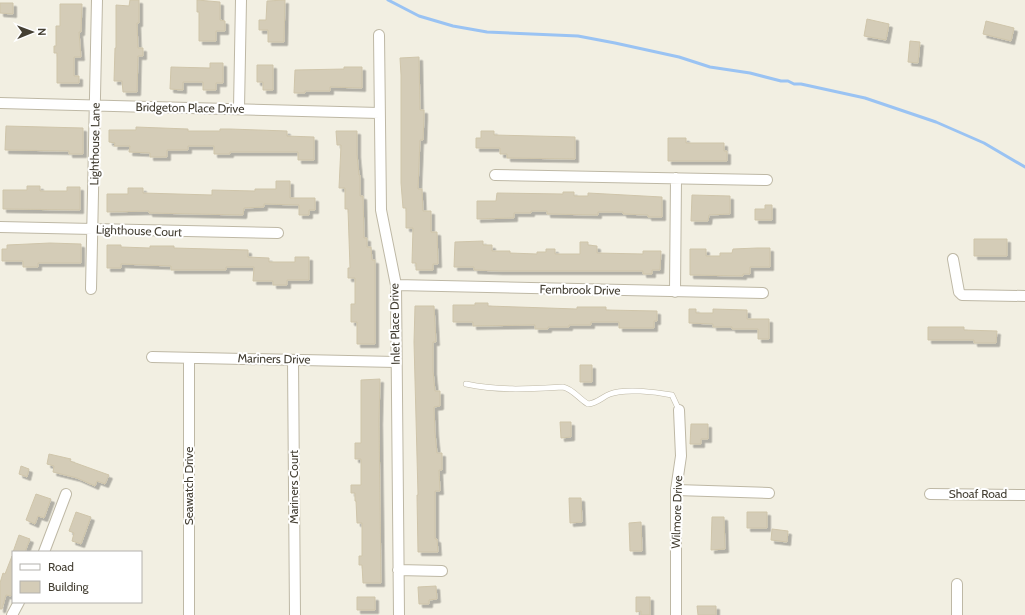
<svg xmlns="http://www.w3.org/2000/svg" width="1025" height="615" viewBox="0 0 1025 615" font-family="Cabin,sans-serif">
<defs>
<filter id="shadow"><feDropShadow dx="3.5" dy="3.5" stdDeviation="0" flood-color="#0004"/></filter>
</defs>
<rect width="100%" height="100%" fill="#f2efe2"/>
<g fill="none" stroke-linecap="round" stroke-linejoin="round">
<!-- stream -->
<path stroke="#9ac3f3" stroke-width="3" d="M388,0l31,16 34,10 34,6 91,4 37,7 64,14 31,10 40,6 31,8h7l6,3h7l64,14 71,24 48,21 41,24"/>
</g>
<!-- building -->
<path fill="#d4ccb7" stroke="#cfc5aa" filter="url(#shadow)" d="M130,0h9v23h-2l1,25h5v8h-5l-1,36h-14l-1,-11h-8l1,-33h1v-43l13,1z
M197,0l23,2v18l5,1v10h-9v10h-17v-29h-2z
M285,0l-1,42h-16v-12h-9v-10h7l1,-19z
M0,3h13v11l-13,-1z
M60,4h22l-1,28h-2l2,25h-7v19h5v7h-22v-30h-3v-7h2v-20h4z
M867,19l22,5 -3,16 -22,-4z
M986,21l28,7 -3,13 -28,-7z
M910,41l10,1 -2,21 -10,-1z
M419,57l1,53h4v7l-1,23h-3l-2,49h4l1,22h8v21h6l1,32h-5v6h-17v-7h-4l1,-35h-7v-20h-3l-2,-25v-108l-1,-17z
M210,63h13v20h-7v7h-13v-8h-20v8l-13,-1 1,-22 39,1z
M257,65h16v25h-10v-8h-6z
M344,67h18v21l-32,-1v4h-25v2h-11l1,-23 49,-1z
M6,126l77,2v26h-14v-3l-64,-1z
M136,127l52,2v2h32v-2h10l57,2v5l27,1v23h-16v-8h-68v2h-16v-8h-26v4h-21v7h-17v-4l-21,-1 1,-6h-16l1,-3 -6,-1v-12h27z
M336,131h21v23l2,21h1v21h3l1,42h3v9h4l1,13h3v84h-18v-22h-6v-18h4v-26h-7v-10h2l-2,-59h-3v-21h-6l2,-43h-4z
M481,131h13v4l81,2v22l-68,-1v-4h-7v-6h-24v-10h5z
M668,138h18v5h38v8h3v10h-59z
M276,181h14v17h25v12h-6v5h-10v-10l-35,-1v3l-20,1 -1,7 -94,-2v-2l-42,1v-18h21v-6h15v5l69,2v-5l43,1v-2h21z
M27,186h13v5h27v-4h13v23l-77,-1v-19h24z
M563,192h11v4h14v-3l74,4v20h-14v-2l-25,-1v-2h-25v3l-51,-1v-3h-16v2h-17v5l-37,1v-18h19l1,-8 66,1z
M692,195l38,1v18l-21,1 -1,6h-17z
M765,205h7v15h-17v-11h10z
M974,239h33v17h-33z
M483,241v4h9v6h18v2l27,1v-2h9v-3h9v5h25v-12h8v3l9,1v7l46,1v-3h18l-1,19h-8v4h-9v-3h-144l-25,-1v-3h-20l1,-25z
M50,243l31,1v19h-43v4h-15v-6h-21v-12h5v-4z
M107,245h14v2l29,1v-2h24v2l74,2v7l21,1v4h26v-5h14v23h-22v5h-14v-4h-20l1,-14h-28v3h-55v-4l-50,-2v4h-14z
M757,248h13v19h-20v7h-7v2l-53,-1v-26h16v7h14v-3h12l1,-4z
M475,303h13v3l89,3v-2h29v3l51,1v10h-3v7h-35v-6h-28v3h-22v2h-21v2h-13v-4l-62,1v-4h-20v-17h22z
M415,306h19l2,36h-3v29l2,20h5v15l-6,1 1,26 2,20h5v17h-3l1,21h-5v48h2l1,13h-20l-1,-57h1l-4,-153z
M689,309h7v4h17v-4l34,1v9h22v20h-11v-10h-26v-2h-19v-3l-24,-1z
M928,327h36v3l33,1 -1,12h-22v-3h-46z
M580,365h12v17h-12z
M380,379l-1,42 2,162h-18l-1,-18h-3v-9h3v-33h-5l-1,-22h-1v-8h-4v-8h10v-26h-6v-16h6v-63z
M560,422h11v15l-10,1z
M691,424h17v15h-7v5h-11z
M49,454l22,5 -1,2 39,14 -4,9 -8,-3 -2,5 -18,-8 -24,-6 1,-6 -7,-2z
M21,466l8,3 -2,8 -8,-3z
M36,494l15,5 -7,19 -6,-2 -3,8 -9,-4z
M569,498h12l1,24 -12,1z
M76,512l15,5 -10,27 -9,-3 2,-8 -5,-2z
M747,512h20v16h-20z
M712,517h12l1,32 -14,1z
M641,522l1,29h-12l-1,-28z
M772,529l16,2 -1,11 -16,-2z
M19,535l11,4 -5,13h-12z
M12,556l1,32 -2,8 -5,-1 -4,14h-2v-26l3,-10 2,1z
M436,586l1,13 -8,1v4h-10l-1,-17z
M357,597h18v13h-18z
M636,597h14v18h-9v-4l-5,1z
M697,606h19v9h-18z"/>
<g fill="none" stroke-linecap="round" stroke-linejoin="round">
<!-- service casing -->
<g stroke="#beb8a5" stroke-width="6">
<path id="service" d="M466,384c34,7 62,5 97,3 10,2 16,12 25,17 10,-1 14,-7 22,-10 15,-6 46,-2 62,1l7,15"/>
</g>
<!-- minor casing -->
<g stroke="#beb8a5" stroke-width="12">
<path id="minor" d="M379,35l2,175 15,75 3,330
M0,103l379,10
M239,108l2,-108
M495,175l272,5
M0,227l278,6
M953,259l6,33 3,3 63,1
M396,285l367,8
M91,289l6,-289
M675,292l1,-114
M152,357l244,5
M189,358v257
M293,360l2,255
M676,490l93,3
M930,494l95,1
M44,552l22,-58
M398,570l44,1
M957,584v31
M12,615l7,-13
M676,615v-125l5,-34 -2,-46"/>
</g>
<!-- service -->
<use href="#service" stroke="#fff" stroke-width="5"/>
<!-- minor -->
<use href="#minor" stroke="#fff" stroke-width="10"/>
</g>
<g text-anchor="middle" stroke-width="4" stroke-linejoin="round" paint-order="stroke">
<!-- street labels -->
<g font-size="12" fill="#443f33" stroke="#fff">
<text transform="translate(190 108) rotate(1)" y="4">Bridgeton Place Drive</text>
<text transform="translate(95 144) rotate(-89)" y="4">Lighthouse Lane</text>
<text transform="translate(139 231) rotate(2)" y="4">Lighthouse Court</text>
<text transform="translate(580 290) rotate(1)" y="4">Fernbrook Drive</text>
<text transform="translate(395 324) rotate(-91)" y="4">Inlet Place Drive</text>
<text transform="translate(274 359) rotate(1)" y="4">Mariners Drive</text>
<text transform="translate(189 486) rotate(-90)" y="4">Seawatch Drive</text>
<text transform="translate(294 487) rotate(-90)" y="4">Mariners Court</text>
<text x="978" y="498">Shoaf Road</text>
<text transform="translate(677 512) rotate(-88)" y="4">Wilmore Drive</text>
</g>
</g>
<!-- legend -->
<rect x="12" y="551" width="130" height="52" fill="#ffffff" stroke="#b4b2ad"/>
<rect x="20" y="564" width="20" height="6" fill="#ffffff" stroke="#b4b2ad"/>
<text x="48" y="571" font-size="12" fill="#443f33">Road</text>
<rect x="20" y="581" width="20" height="12" fill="#d4ccb7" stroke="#b4b2ad"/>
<text x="48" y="591" font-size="12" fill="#443f33">Building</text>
<!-- north arrow -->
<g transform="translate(32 32) rotate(89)" stroke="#ffffff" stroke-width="3" paint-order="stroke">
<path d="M0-3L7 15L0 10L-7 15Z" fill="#443f33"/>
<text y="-6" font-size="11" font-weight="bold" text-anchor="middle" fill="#443f33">N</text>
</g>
</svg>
